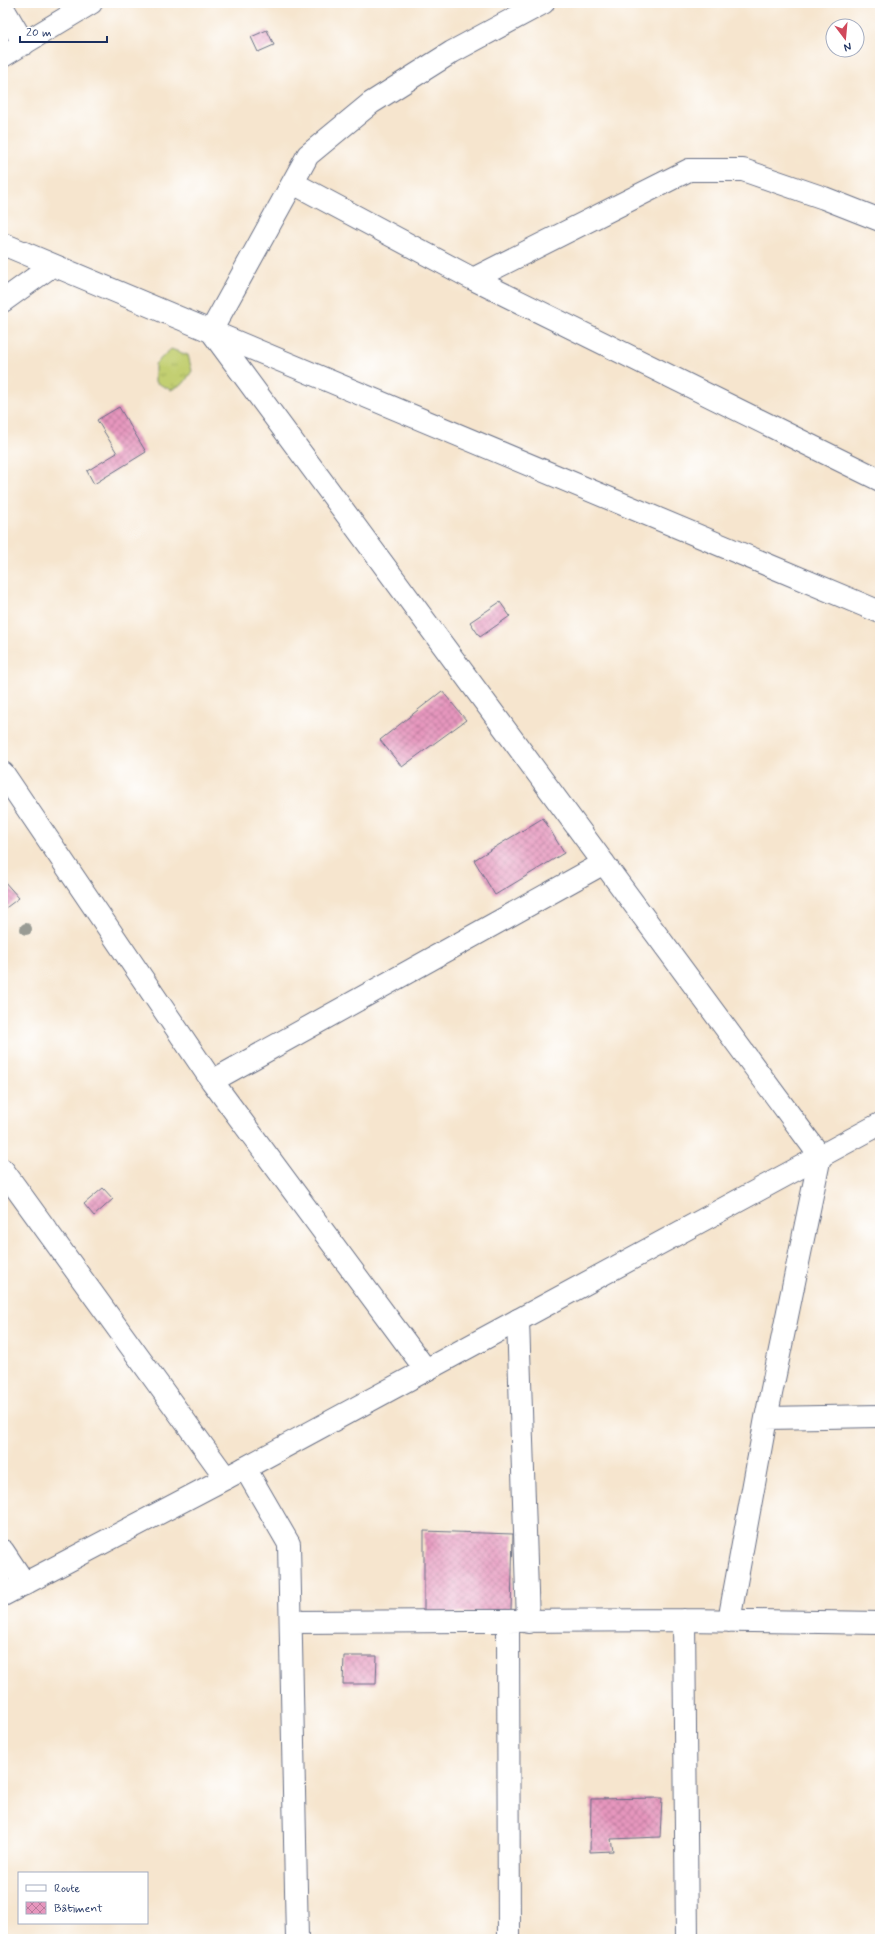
<svg xmlns="http://www.w3.org/2000/svg" width="883" height="1942" viewBox="0 0 883 1942" font-family="Mynerve,sans-serif">
<defs>
<pattern id="grass-tufts" width="24" height="20" patternUnits="userSpaceOnUse"><rect width="24" height="20" fill="#c2cf71"/><path d="M3 7l-1-3M5 7V3M7 7l1-3M15 17l-1-3M17 17v-4M19 17l1-3" fill="none" stroke="#a6b264"/></pattern>
<pattern id="building-cross-hatch" width="8" height="8" patternUnits="userSpaceOnUse"><rect width="8" height="8" fill="#e696bd"/><path d="M0 0l8 8M0 8l8-8" fill="none" stroke="#ba7b9d"/></pattern>
</defs>
<rect width="100%" height="100%" fill="#fff"/>
<filter id="ink" filterUnits="userSpaceOnUse"><feTurbulence type="fractalNoise" baseFrequency=".025" numOctaves="2"/><feDisplacementMap in="SourceGraphic" scale="8" xChannelSelector="R" yChannelSelector="G"/><feConvolveMatrix kernelMatrix="1 2 1 2 8 2 1 2 1" color-interpolation-filters="sRGB"/></filter>
<filter id="wash" filterUnits="userSpaceOnUse"><feTurbulence type="fractalNoise" baseFrequency=".012" numOctaves="4" result="noise"/><feDisplacementMap in="SourceGraphic" scale="16" xChannelSelector="R" yChannelSelector="G"/><feGaussianBlur stdDeviation="0.9" result="paint"/><feColorMatrix in="noise" values="0 0 0 0 0 0 0 0 0 0 0 0 0 0 0 0 0 1.4 0 .05"/><feComposite in="paint" operator="in"/></filter>
<g filter="url(#wash)">
<rect width="100%" height="100%" fill="#f6e5ce"/>
<!-- grass -->
<path fill="url(#grass-tufts)" stroke="#6e7f68" d="M171,349l17,6 4,16 -8,12 -13,7 -16,-8v-18z"/>
<g id="blocks">
<!-- building -->
<path fill="url(#building-cross-hatch)" d="M267,30l7,15 -16,7 -7,-15z
M119,407l27,45 -52,32 -7,-13 30,-18 -20,-33z
M500,602l10,14 -30,21 -10,-15z
M442,691l24,29 -64,47 -22,-27z
M543,818l21,35 -69,42 -21,-35z
M3,880l16,18 -16,12z
M103,1188l10,11 -19,17 -10,-12z
M424,1531l89,3 -2,76 -87,5z
M344,1656h33l-1,28h-33z
M662,1798l-2,39 -49,2 2,12 -23,1 1,-53z"/>
</g>
</g>
<g filter="url(#ink)">
<use href="#blocks" fill-opacity="0" stroke="#686f85" stroke-width="1"/>
<g fill="none" stroke-linecap="round" stroke-linejoin="round">
<!-- street casing -->
<g stroke="#686f85" stroke-width="24">
<path id="street" d="M543,3l-91,49 -81,51 -63,52 -97,176 609,825 -54,262 -37,203
M3,8l21,36
M3,56l88,-53
M293,183l180,96 407,201
M3,244l877,368
M473,279l216,-109h54l81,28 56,22
M3,301l50,-36
M3,773l209,308 214,289
M212,1081l392,-218
M3,1170l223,308
M518,1320l10,302
M766,1418l114,-2
M245,1468l44,76 8,395
M3,1551l22,33
M684,1620l3,319
M291,1622l393,-2 196,3
M508,1622l1,317"/>
</g>
<!-- primary casing -->
<g stroke="#686f85" stroke-width="24">
<path id="primary" d="M3,1595l242,-127 635,-344"/>
</g>
<!-- street -->
<use href="#street" stroke="#fff" stroke-width="22"/>
<!-- primary -->
<use href="#primary" stroke="#fff" stroke-width="22"/>
</g>
<!-- trees -->
<circle fill="#999b94" cx="26" cy="929" r="6"/>
</g>
<!-- margin -->
<rect width="883" height="1942" fill="none" stroke="#fff" stroke-width="16"/>
<!-- legend -->
<rect x="18" y="1872" width="130" height="52" fill="#ffffff" stroke="#a4acbf"/>
<rect x="26" y="1885" width="20" height="6" fill="#ffffff" stroke="#a4acbf"/>
<text x="54" y="1892" font-size="12" fill="#1b2f5e">Route</text>
<rect x="26" y="1902" width="20" height="12" fill="url(#building-cross-hatch)" stroke="#a4acbf"/>
<text x="54" y="1912" font-size="12" fill="#1b2f5e">Bâtiment</text>
<!-- north arrow -->
<g transform="translate(845 38) rotate(164)"><circle r="19" fill="#ffffff" stroke="#a4acbf"/>
<path d="M0-3L7 15L0 10L-7 15Z" fill="#d1495b"/>
<text y="-6" font-size="11" font-weight="bold" text-anchor="middle" fill="#1b2f5e">N</text>
</g>
<!-- scale -->
<path d="M20 36v6h87v-6" fill="none" stroke="#1b2f5e" stroke-width="2"/>
<text x="26" y="36" font-size="12" fill="#1b2f5e" stroke="#ffffff" stroke-width="3" paint-order="stroke">20 m</text>
</svg>
